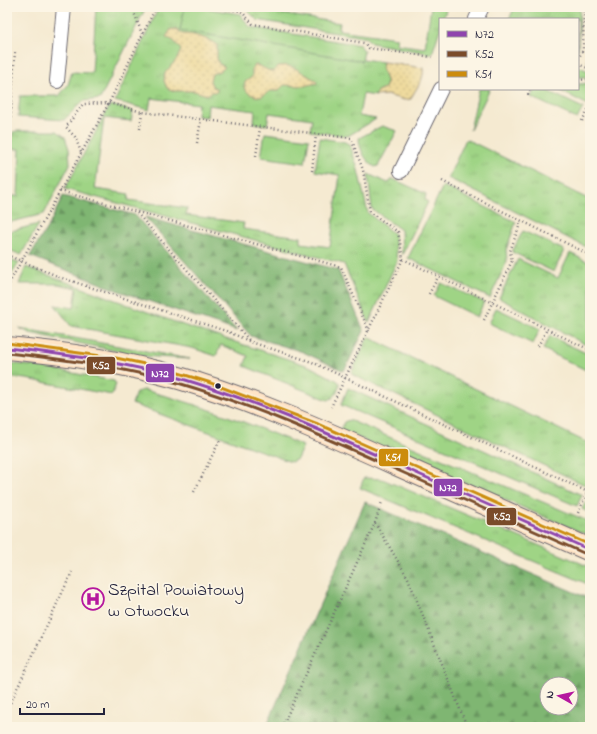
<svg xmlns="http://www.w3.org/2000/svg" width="597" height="734" viewBox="0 0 597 734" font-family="'Indie Flower',sans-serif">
<defs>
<pattern id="grass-tufts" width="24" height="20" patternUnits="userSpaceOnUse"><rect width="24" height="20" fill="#9fd485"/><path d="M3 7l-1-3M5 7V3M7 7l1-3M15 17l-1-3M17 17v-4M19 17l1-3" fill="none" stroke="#89b674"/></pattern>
<pattern id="forest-firs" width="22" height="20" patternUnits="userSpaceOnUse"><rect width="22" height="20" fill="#7fb672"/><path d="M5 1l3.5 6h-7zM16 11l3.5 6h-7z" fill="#68945f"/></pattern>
<pattern id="sand-dots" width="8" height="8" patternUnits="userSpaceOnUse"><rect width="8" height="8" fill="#eeda9e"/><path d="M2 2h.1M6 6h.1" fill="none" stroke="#ccbb89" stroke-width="1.8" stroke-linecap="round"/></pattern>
<pattern id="park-crowns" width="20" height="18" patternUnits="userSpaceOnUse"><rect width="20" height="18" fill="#9fd485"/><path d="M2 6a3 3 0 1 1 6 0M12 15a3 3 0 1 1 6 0" fill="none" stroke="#89b674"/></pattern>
</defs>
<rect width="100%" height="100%" fill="#fcf5e5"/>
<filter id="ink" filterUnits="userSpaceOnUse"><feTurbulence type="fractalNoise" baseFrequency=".025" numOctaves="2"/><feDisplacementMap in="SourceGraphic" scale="8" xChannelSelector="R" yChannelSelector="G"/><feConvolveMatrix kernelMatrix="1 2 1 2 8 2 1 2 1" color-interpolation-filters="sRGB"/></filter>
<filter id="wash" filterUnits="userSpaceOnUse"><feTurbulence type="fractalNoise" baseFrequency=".012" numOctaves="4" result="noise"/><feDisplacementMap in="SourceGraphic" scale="16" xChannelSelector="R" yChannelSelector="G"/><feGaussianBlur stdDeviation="0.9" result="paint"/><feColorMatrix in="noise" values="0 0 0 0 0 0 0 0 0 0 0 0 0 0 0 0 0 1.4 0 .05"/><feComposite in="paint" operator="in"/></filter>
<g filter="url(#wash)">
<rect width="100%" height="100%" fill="#f5ead1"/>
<!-- grass -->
<path fill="url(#grass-tufts)" stroke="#607b60" d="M96,7h50l-46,92 -17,2 -19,19 -46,-3 2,-21h39l9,-11 4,-13 20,1z
M159,7h26l-4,23 181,30 1,-1 20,3 -1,7 5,14 -2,5 -8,3 -1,5 -13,-2 -4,22 17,3 -28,17 -38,-5 2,-12 -43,-6 -2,12 -13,-2 1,-12 -47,-6 -1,12 -10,-1 1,-12 -47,-6 -2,12 -34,-9z
M242,7l41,1v6l57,9 -1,7 58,8 -1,6 29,4 6,-41h16l-4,12h-3v10l-8,25 -61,-11 -4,-5 -110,-18 -12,-12z
M515,7h65l-2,43v-31h-69z
M587,10l3,2v44l-3,6 2,-27z
M578,66l12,6v5h-12z
M590,83v23l-33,-17h21v-5z
M479,89h11l-20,41z
M110,105l23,6 -2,10 -27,-3 -9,71 34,5 -1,6 59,8 -1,7 58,8 -1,6 58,8v6l29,4 10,-72 -25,-4 5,-33 25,4 5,3 7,21 11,47 26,21 3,27 -28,62 -25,-59 -279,-75z
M382,126l15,5 -19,35 -3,1c-9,-5 -16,-18 -16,-29z
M17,131h40l8,6 4,12 1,15 -26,50 -37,9v-27h11l2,-47h-9l2,-17z
M466,139l124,61v49l-142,-71z
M368,174l20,9 5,-4 33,15 -1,6 3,2 -26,53 -1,-25 -29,-21z
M443,186l73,36 -10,28 1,11 -17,37 -82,-40z
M39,224l-18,31 -14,-6v-17z
M570,253l20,10v84l-91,-49 19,-39 40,19z
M7,259l12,4 -12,18z
M26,267l157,58 126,41 29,15 2,3c-2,7 -5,14 -12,16l-84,-34 4,-10 -27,-11 -5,11 -24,-8 -121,-22 -16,-21 19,3 3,-20 -20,-4h-38z
M19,328l171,31 -49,-3 -111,-23z
M368,337l222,107v31l-5,10 -234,-111z
M7,363l29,3 78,15 2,3 -4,11 -86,-16 -19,-2z
M348,388l234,107 -5,11 -236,-101z
M144,390c55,14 107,34 159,56l-6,13 -6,3 -159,-58 4,-12z
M349,420l241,102v14l-250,-106 4,-8z
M364,478l18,1 208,88v18l-230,-97z
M588,498l2,1v14l-8,-4z"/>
<!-- forest -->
<path fill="url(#forest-firs)" stroke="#506c56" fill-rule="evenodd" d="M63,196l72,19 102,116 -118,-40 -89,-35 21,-35z
M145,217l193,53 26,61 -20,40 -41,-19 -52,-16z
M365,502l225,97v128h-324zM547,684h24v24h-24z"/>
<!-- sand -->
<path fill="url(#sand-dots)" stroke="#887e6c" d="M171,29h5l7,5c9,-1 27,5 34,11v13l2,6 6,3 -3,3 -10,4 -2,7 3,6 4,1v4h-5l-5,3 -13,-4h-20l-7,-3 -3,-7 1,-8 12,-14 4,-9 -7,-9 -8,-4z
M383,62l40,6c2,13 -8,20 -12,31l-7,1 -17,-5 -11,1 1,-5 8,-3 2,-5 -5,-14z
M255,65c7,0 12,7 19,6l4,-5c17,-3 25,9 38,14l1,3 -13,3 -20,-1 -6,6h-8l-9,6c-7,-1 -12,-2 -17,-9l1,-6 7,-5v-8z"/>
<!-- park -->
<path fill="url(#park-crowns)" stroke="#607b60" d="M523,231l41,19 -10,22 -42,-20z"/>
<!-- garden -->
<path fill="#9fd485" stroke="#607b60" d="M185,7h13l42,7 10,13 110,18 4,6 -2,10 -182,-31z
M535,89h8l40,19 -6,11 -46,-22z
M265,133l44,6 -4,24 -44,-6z
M441,283l43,19 -7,15 -43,-21z
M496,308l44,21 -7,15 -44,-21z
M550,336l40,19 -2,16 -45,-22z"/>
</g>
<g filter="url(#ink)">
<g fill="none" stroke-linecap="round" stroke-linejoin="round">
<!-- service casing -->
<g stroke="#6c6870" stroke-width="16">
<path id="service" d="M476,19l6,-12
M57,81l7,-74
M401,171l40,-82"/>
</g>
<!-- secondary casing -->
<g stroke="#6c6870" stroke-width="24">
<path id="secondary" d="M7,348c57,5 116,14 172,30 74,22 146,54 217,86 65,29 129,57 194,86"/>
</g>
<!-- path -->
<path stroke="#6c6870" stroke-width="2.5" stroke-dasharray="1 3" stroke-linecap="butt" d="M132,7l10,27
M214,7l27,4 12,13 111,19 5,5 63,9
M578,59l5,-9 1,-43
M578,64l12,5
M578,80l12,-1
M528,95l3,-6
M582,121l7,-13
M10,125l5,-74
M140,129l2,-17
M197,143l4,-23
M81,152l-6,-15 -9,-10 17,-23 26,-1 33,9 209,26 12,32 7,42 28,20 5,27 -72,148
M256,156l4,-28
M312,171l4,-36
M442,181l148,74
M60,191l281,76 28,64
M137,213l112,127
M7,255l55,23 167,54 22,10 61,20 278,131
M403,259l187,91
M7,287l102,-184 47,-96
M429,294l9,-17
M484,320l28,-59 -2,-10 11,-30
M538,346l9,-17
M194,492l26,-52
M578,513l12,-27
M375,523l33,55 59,149
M7,710l65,-138
M282,727l93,-204 7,-21"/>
<!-- service -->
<use href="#service" stroke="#fff" stroke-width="14"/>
<!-- secondary -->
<use href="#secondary" stroke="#ffe4c6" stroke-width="22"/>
<!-- bus-1 casing -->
<g stroke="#fcf5e5" stroke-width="6">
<path id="bus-1" d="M7,348c58,6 116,14 172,30 75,22 146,54 217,86 65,29 129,57 194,86"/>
</g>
<!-- bus-2 casing -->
<g stroke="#fcf5e5" stroke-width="6">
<path id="bus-2" d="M7,353c58,6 116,14 171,30 75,22 146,54 217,86 64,29 129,57 193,86"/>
</g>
<!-- bus-3 casing -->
<g stroke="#fcf5e5" stroke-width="6">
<path id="bus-3" d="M7,343l109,15 43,9 49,15 110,42 272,121"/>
</g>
<!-- bus-1 -->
<use href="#bus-1" stroke="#8e44ad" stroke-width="3"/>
<!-- bus-2 -->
<use href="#bus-2" stroke="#7a4b2a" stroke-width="3"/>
<!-- bus-3 -->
<use href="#bus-3" stroke="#cc8c0c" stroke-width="3"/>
</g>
</g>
<!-- icons -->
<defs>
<g id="hospital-ring" transform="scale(1.15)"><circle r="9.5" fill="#fcf5e5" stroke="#b5179e" stroke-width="1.5"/><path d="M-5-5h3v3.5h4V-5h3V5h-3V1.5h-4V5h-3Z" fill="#b5179e"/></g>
</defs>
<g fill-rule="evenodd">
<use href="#hospital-ring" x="93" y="599"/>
</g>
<!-- markers -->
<circle fill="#22223b" stroke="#fcf5e5" stroke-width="1.5" cx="218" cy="386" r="3.5"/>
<g text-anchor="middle" stroke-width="3.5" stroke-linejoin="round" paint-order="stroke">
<!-- poi labels -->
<g font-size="18" fill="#22223b" stroke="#fcf5e5" text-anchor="start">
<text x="108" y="595">Szpital Powiatowy<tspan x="108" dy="21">w Otwocku</tspan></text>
</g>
</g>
<g stroke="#fcf5e5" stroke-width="1.5">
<rect x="86" y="356" width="30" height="19" rx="4" fill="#7a4b2a"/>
<rect x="145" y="363" width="30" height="20" rx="4" fill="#8e44ad"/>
<rect x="378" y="448" width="31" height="19" rx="4" fill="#cc8c0c"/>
<rect x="433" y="478" width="30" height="19" rx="4" fill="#8e44ad"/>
<rect x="486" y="507" width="31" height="19" rx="4" fill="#7a4b2a"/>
</g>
<g font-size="11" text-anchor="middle" font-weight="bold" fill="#fff">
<text x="101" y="369">K52</text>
<text x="160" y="377">N72</text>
<text x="393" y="461">K51</text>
<text x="448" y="491">N72</text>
<text x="502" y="520">K52</text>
</g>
<!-- margin -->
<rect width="597" height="734" fill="none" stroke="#fcf5e5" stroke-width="24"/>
<!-- legend -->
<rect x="439" y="18" width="140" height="72" fill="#fcf5e5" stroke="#a5a1a1"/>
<rect x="447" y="31" width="20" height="6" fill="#8e44ad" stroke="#a5a1a1"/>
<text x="475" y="38" font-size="12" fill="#22223b">N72</text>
<rect x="447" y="51" width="20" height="6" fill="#7a4b2a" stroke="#a5a1a1"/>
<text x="475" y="58" font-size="12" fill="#22223b">K52</text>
<rect x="447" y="71" width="20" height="6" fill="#cc8c0c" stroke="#a5a1a1"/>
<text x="475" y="78" font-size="12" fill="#22223b">K51</text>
<!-- north arrow -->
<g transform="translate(559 696) rotate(278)"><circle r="19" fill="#fcf5e5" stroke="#a5a1a1"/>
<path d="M0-3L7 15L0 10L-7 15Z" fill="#b5179e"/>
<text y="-6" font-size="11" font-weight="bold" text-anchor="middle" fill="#22223b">N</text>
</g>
<!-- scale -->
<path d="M20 708v6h84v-6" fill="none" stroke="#22223b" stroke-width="2"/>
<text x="26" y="708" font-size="12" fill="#22223b" stroke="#fcf5e5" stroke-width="3" paint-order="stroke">20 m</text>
</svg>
